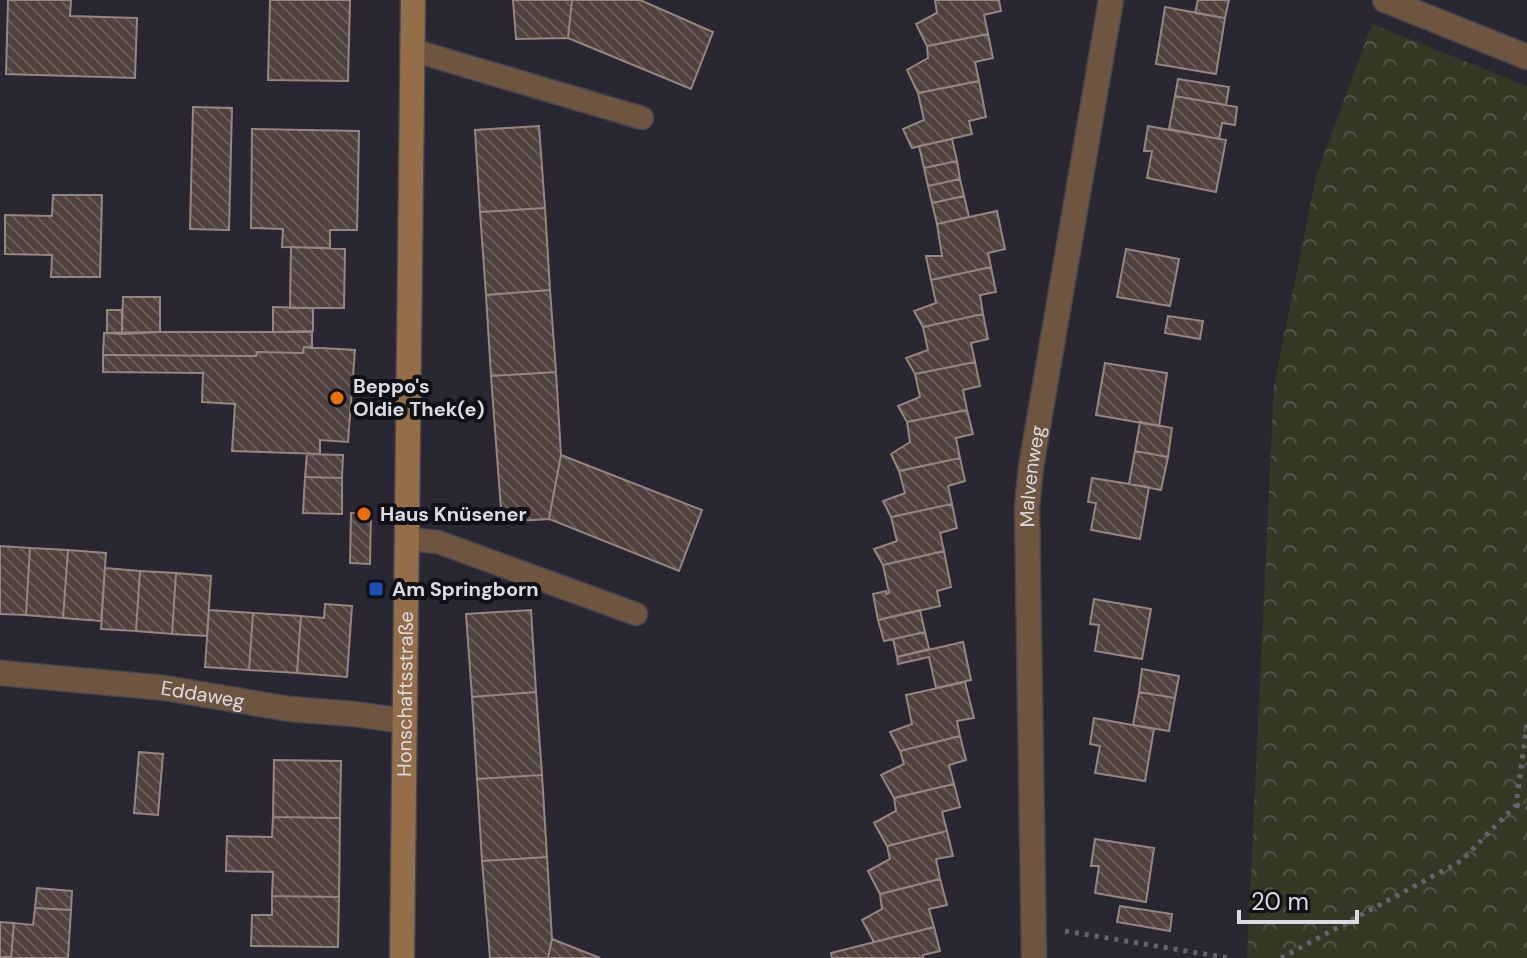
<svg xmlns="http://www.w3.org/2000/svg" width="1527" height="958" viewBox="0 0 1527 958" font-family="'DM Sans',sans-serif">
<defs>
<pattern id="park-crowns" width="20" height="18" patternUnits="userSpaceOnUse" patternTransform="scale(2)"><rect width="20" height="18" fill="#363724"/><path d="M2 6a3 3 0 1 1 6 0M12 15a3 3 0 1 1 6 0" fill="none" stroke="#525344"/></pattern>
<pattern id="building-back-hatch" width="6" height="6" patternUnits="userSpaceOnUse" patternTransform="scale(2)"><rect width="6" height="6" fill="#4f413d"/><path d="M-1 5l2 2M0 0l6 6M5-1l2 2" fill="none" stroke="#685c59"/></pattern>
</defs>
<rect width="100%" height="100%" fill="#282732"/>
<!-- park -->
<path fill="url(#park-crowns)" d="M1372,24l155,62v872h-280l27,-573 42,-209z"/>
<!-- building -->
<path fill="url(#building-back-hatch)" stroke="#968682" stroke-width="2" d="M8,0h63l-1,16 67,2 -2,60 -129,-4z
M270,0h80l-2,81 -80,-1z
M513,0h59l-4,38 -52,1z
M572,0h68l73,32 -22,57 -123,-51z
M935,0h64l2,11 -17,4 4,19 -61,12 -11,-22 21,-11z
M1198,0h31l-4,18 -30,-5z
M1165,7l60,11 -9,56 -60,-10z
M988,34l5,24 -18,4 4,19 -61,12 -11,-23 21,-12 -1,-12z
M1178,79l51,8 -3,18 -51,-9z
M979,81l7,36 -17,4 3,13 -60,14 -9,-19 21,-9 -6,-27z
M1175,96l62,11 -2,18 -13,-2 -3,16 -50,-10z
M193,107l39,1 -3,122 -39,-1z
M539,126l6,82 -65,4 -5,-82z
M1148,126l78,14 -10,52 -69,-14 5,-27h-8z
M252,129l107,2 -2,99h-27v18l-48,-1 1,-18 -32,-1z
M952,139l5,22 -33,7 -5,-22z
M957,161l3,18 -32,7 -4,-18z
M960,179l4,17 -32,7 -4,-17z
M53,195h49l-2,82h-49l1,-22 -47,-1v-39l47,1z
M964,196l5,21 -32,7 -5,-21z
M545,208l5,82 -64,5 -6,-83z
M997,211l8,38 -17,4 3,14 -60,13 -5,-24h16l-5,-32z
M291,247l54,2 -1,59h-54z
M1126,249l53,10 -9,47 -53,-9z
M991,267l5,25 -16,3 3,19 -60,13 -9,-16 22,-8 -5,-23z
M550,290l6,82 -65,4 -5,-81z
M123,297h37v35l-38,2z
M273,307l40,1v23l-40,1z
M107,310h15v24l-15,-1z
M983,314l5,25 -17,4 4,19 -60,12 -9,-16 22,-8 -5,-23z
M1168,316l35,5 -3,18 -35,-6z
M158,332h154v16l-8,-1 -1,6 -46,-1 -1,4 -153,-1 1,-22z
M304,347l51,3 -7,92 -28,-2v14l-88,-3 3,-47 -33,-2 1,-29 -100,-1v-17l153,1 1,-4 46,1z
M975,362l5,24 -17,4 4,20 -60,12 -9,-16 22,-9 -5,-23z
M1105,363l62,10 -8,53 -63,-11z
M556,372l5,83 -12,64 -47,3 -11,-146z
M967,410l6,24 -17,4 4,20 -61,13 -8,-17 19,-12 -3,-20z
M1140,422l32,6 -4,29 -33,-6z
M1135,451l33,6 -7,33 -32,-6z
M307,454l36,1 -1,23 -37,-1z
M561,455l141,55 -23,61 -130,-52z
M960,458l5,23 -17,5 4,18 -61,13 -8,-16 22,-8 -6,-22z
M305,477l37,1v36l-39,-1z
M1092,478l57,9 -9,52 -49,-9 5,-27 -8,-1z
M952,504l5,24 -17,5 4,18 -61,14 -9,-16 23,-8 -6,-24z
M351,513h20l-1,51 -20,-1z
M0,546l30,2 -4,67 -26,-1z
M30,548l38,2 -5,68 -37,-3z
M68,550l38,3 -5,68 -38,-3z
M944,551l7,36 -14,4 3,15 -62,14 -5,-26 13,-3v3l3,-1 -6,-28z
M105,568l35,3 -4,60 -35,-2z
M140,571l36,2 -4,61 -36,-3z
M176,573l35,3 -4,60 -35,-2z
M1094,599l57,10 -9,50 -47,-8 4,-26 -9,-1z
M325,604l27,2 -5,71 -50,-4 4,-57 23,2z
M209,610l44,3 -4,57 -44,-3z
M531,610l5,82 -64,5 -6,-83z
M920,610l5,22 -41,9 -6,-21z
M253,613l48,3 -4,57 -48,-3z
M925,632l4,17 -32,8 -4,-18z
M963,642l8,38 -35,8 -7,-31 -31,7 -1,-7z
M1142,669l37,7 -4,22 -36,-6z
M965,682l9,36 -17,3 3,15 -60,15 -10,-19 22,-8 -6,-29z
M536,692l6,83 -65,4 -5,-82z
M1139,692l36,6 -6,33 -36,-6z
M1094,718l60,11 -9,52 -50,-8 5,-27 -10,-2z
M960,736l6,24 -17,5 5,19 -60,14 -13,-23 23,-11 -4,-13z
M139,752l24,2 -5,61 -24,-2z
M274,760l67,1 -1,57 -67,-1z
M542,775l5,82 -65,4 -5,-82z
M954,784l6,23 -18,5 5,19 -60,15 -13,-23 22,-12 -2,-13z
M273,817l67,1 -1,79 -67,-1 1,-24 -47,-1 1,-35 45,1z
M947,831l6,25 -17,3 4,20 -60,15 -12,-23 22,-12 -3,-13z
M1095,839l59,9 -8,54 -51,-9 4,-27h-8z
M547,857l5,82 -4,19h-58l-8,-97z
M940,879l7,26 -18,4 5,18 -60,15 -12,-22 20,-11 -2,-15z
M37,888l35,3 -1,19 -36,-2z
M272,896l67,1 -1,50 -87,-1 1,-31h20z
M1120,906l52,8 -2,17 -53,-9z
M35,908l36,2 -3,48h-57l3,-35 19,2z
M0,922l14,1 -3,34h-11z
M934,927l6,24 -17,4v3h-91l-1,-5z
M552,939l48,19h-52z"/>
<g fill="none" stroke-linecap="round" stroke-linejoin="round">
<!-- lane casing -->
<g stroke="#45444e" stroke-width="25">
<path id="lane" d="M412,50l230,68
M407,539l31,3 198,72"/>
</g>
<!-- street casing -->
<g stroke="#45444e" stroke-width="27">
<g id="street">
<path d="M1385,0l142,57"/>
<path id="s1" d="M0,673l165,15 124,21 66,5 49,7"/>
<path id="s2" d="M1034,958l-7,-451 4,-40 80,-467"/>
</g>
</g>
<!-- secondary casing -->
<g stroke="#45444e" stroke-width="27">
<g id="secondary">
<path id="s3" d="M402,958l11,-958"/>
</g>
</g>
<!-- path -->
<path stroke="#64646d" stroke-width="5" stroke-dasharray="4 6" stroke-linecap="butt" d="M1516,805l11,3
M1065,931l164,27
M1281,958l180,-97 55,-56 11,-81"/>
<!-- lane -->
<use href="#lane" stroke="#6d553f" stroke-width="22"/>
<!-- street -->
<use href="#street" stroke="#6d553f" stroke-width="24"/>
<!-- secondary -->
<use href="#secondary" stroke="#946d49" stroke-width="24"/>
</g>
<!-- markers -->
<g fill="#e8710a" stroke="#111016" stroke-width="3">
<circle cx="337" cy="398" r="8"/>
<circle cx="364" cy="514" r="8"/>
</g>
<rect fill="#1a4fb4" stroke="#111016" stroke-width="3" x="368" y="581" width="16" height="16" rx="4"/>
<g text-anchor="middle" stroke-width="8" stroke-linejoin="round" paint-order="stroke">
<!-- poi labels -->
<g font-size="20" font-weight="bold" fill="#dbdbe2" stroke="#111016" text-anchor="start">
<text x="353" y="393">Beppo's<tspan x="353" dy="23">Oldie Thek(e)</tspan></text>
<text x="380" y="521">Haus Knüsener</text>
<text x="392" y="596">Am Springborn</text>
</g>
<!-- street labels -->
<g font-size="20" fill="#dbdbe2" stroke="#111016">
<text dy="7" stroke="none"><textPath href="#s2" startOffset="482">Malvenweg</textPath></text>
<text dy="7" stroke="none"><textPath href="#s1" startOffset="204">Eddaweg</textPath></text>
<text dy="7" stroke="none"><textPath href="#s3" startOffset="264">Honschaftsstraße</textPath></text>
</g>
</g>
<!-- scale -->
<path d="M1239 910v12h118v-12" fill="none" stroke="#dbdbe2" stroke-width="4"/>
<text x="1251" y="910" font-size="24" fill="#dbdbe2" stroke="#111016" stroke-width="6" paint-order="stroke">20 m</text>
</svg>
